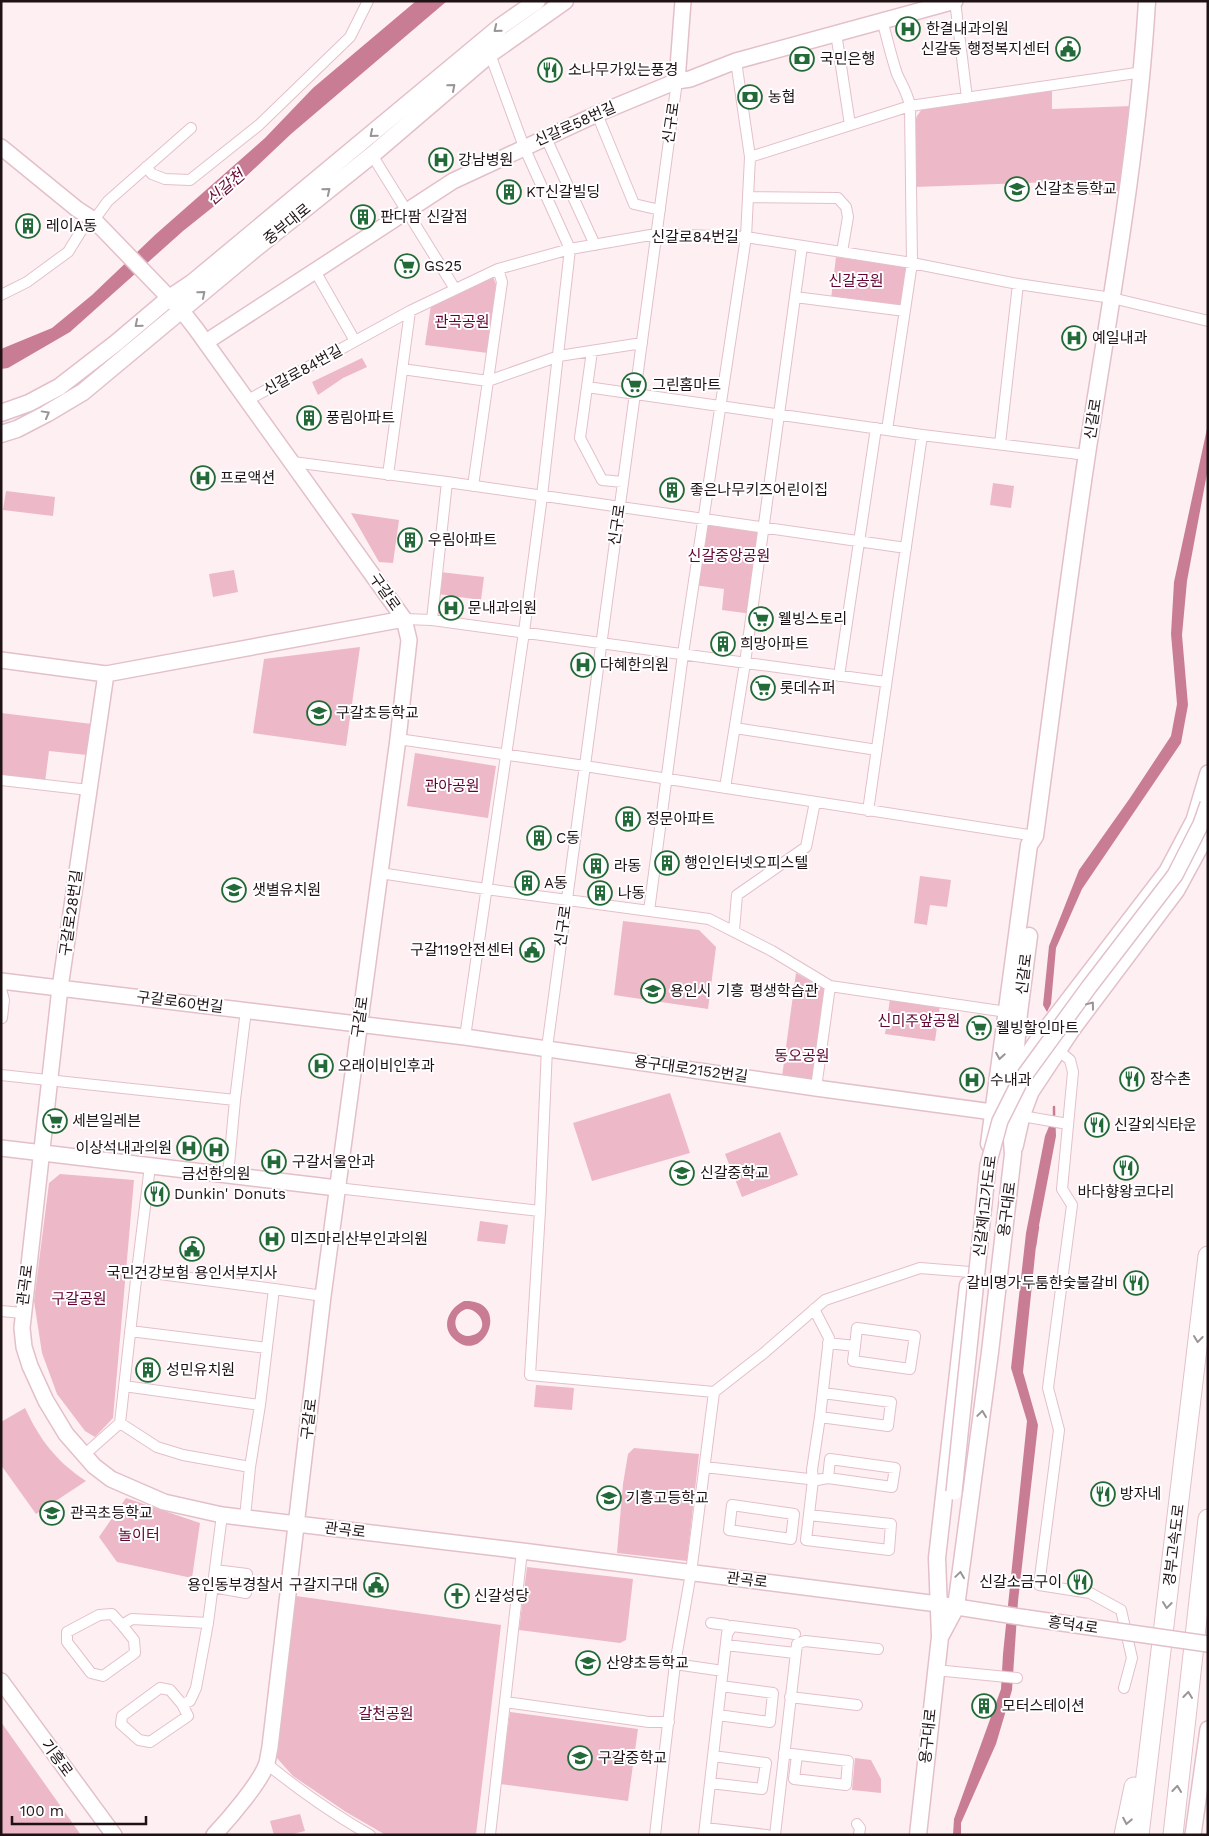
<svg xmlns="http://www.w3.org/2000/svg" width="1209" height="1836" viewBox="0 0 1209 1836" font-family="'Work Sans','Noto Sans KR',sans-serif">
<rect width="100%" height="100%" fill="#feeff3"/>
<!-- green -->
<path fill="#edb8c7" d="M1052,90v19l80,-3 -12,89 -66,-1 -1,-12 -139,5v-63l3,-8 5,-7z
M836,257l73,10 -7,40 -71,-8z
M493,277l3,7 -8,69 -63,-8 6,-40z
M362,358l5,9 -24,11 -25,17 -6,-13z
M993,483l21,3 -3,22 -21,-3z
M6,491l49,6 -2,19 -50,-6z
M351,513l48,7 -6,43 -14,-1z
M704,519l60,9 -12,86 -30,-4 2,-21 -30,-4z
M234,570l4,22 -25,5 -4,-23z
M440,572l44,5 -3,23 -43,-6z
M360,647l-14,99 -93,-13 11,-74z
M1,713l91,11 -5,31 -38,-4 -4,31 -44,-4z
M415,753l81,13 -8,52 -81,-12z
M920,876l31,4 -4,27 -17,-2 -3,20 -13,-2z
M623,921l76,9 17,17 -8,62 -94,-14z
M796,973l29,16 -8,93 -35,-5z
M890,999l50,7 -5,35 -50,-7z
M670,1093l20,60 -98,28 -19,-58z
M780,1132l18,43 -56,22 -17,-43z
M60,1174l74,6 -21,238 -18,19 -10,-6 -28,-37 -15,-41 -8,-52 15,-118z
M480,1221l28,4 -3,19 -28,-3z
M536,1385l38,3 -2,22 -38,-3z
M25,1408c15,32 31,53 61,73l-50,33 -35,-49v-43z
M634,1448l65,6 -12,107 -70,-8 6,-69 5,-30z
M126,1498l74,25 -8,55 -75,-16 -18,-25z
M527,1567l106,12 -7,61 -6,3 -101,-13z
M296,1596l205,29 -25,210 -92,-1 -38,-22 -53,-36 -17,-19z
M510,1712l128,17 -10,72 -128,-17z
M1,1722l80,113h-80z
M855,1758l16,2 10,19v14l-29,-3z
M300,1814l5,17 -16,4h-15l-4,-14z"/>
<!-- water -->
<path fill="#c97d95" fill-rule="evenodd" d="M416,1h31l-156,133 -73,69 -35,28 -113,101 -62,36 -7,1v-20l51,-21 40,-33 64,-61 109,-96 48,-50z
M1208,424v44l-21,113 -5,54 6,70 -7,38 -99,146 -26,59 -5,56 -4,8 -4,-7 6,-59 30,-76 51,-72 41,-62 6,-32 -6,-70 3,-52z
M1055,1112l1,24 -19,100 -14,136 15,53 -20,176 -6,89 -16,54 -35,79v12h-8l1,-16 47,-130 2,-35 24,-233 -16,-53 15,-135 19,-97z
M464,1301c49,-2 20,66 -10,38 -14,-13 -5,-31 10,-38zM466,1309c15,0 24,21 7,26 -17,6 -26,-19 -7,-26z"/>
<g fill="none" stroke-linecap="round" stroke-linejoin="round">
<!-- stream -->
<path stroke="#c97d95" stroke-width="2.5" d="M1054,1115v-8
M1035,1246l3,-19"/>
<!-- street casing -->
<g stroke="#e3c0c9" stroke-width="12">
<path id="street" d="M955,1l12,97
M882,20c5,18 9,36 15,54 5,11 11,20 13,32l2,157 -25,167
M836,33l14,92
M597,114l37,90 26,6
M546,138l49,107
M372,155l83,134
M750,157l160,-51 233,-34
M146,167l6,7 13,5 25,1 69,-55 91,-88 18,-36
M748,197l90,1 8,9 2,10 -6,35
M315,271l40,70
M1,295l26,-13 41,-30 13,-21 13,-11 14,-19 83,-73
M795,297l110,14
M402,369l86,12 71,-25 83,-13
M587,387l5,-36
M248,400l162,-89 88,-42 72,-20 86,-15 90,3 166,26 106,21 94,14 96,23
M1000,444l18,-160
M293,462l154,20 459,66
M388,475l22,-164
M623,482l-21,-2 -22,-42 7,-51 335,48 165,20
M473,486l29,-204 -4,-13
M404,619l28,1 454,62
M432,620l15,-138
M839,676l37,-248
M735,728l142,22
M398,739l187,27 450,70
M1,780l88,10
M725,788l20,-125 57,-417
M868,811l54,-376
M380,873l106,16 223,30 63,32 58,35 177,26
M649,911l34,-257 63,-417 4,-80 -14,-96
M734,930l3,-35 69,-48 9,-45
M1,989l3,11 -2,18
M465,1037l59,-405 18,-136 28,-247 -46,-102 -34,-93
M1059,1051l11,9 3,12 -11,117 10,16 -24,183 11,42 -20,155 51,8 31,17 11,48 -8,30
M1,1075l234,25 -7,75
M816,1088l14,-102
M235,1100l11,-90
M1022,1116l46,8
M337,1188l203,23 7,-163 130,-967
M540,1211l-10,164 184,17 50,-39 61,-53 95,-32 50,4
M137,1271l13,-105
M274,1289l49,7
M1,1311l21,2
M130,1331l137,17
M828,1343l27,3 -2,15 57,8 5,-33 -58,-8 -2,18
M124,1386l136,19
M820,1417l68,9 3,-24 -68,-9
M84,1455l36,-32 37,24 26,8 67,12 10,-62 14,-116 -137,-18 -17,152
M705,1467l112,13 11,-2 64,9 3,-19 -65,-9 -2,19
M732,1505l62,9 -3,25 -62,-9z
M809,1515l82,9 -2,26 -83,-10 7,-60 -1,-10 8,-53 9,-79 -15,-29
M245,1517l5,-50
M215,1570l32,4
M213,1587l33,6
M711,1623l15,2 2,7
M122,1625l-10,-11 -13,1 -32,17v10l24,31 12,3 32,-23 -1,-13 -12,-15 10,-6 76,4
M726,1645l69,8
M675,1664l48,7
M935,1670l82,8
M790,1697l67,8
M505,1702l144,20h20
M182,1704l6,12 -38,26 -11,-2 -18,-16 1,-8 38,-28 10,2 12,14 8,-3 6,-13 12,-65 14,-108
M718,1715l52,7 3,-29 -52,-7
M784,1753l64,8 -2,24 -52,-6 3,-24
M267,1764c32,26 66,50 103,71
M710,1783l52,6 4,-26 -53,-7
M857,1824l3,4 -1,7
M705,1828l62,7
M490,1835l32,-284
M655,1835l20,-171 16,-91 23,-181
M704,1835l23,-201 5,-8 63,8
M775,1835l22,-191 8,-3 73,8"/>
</g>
<!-- secondary casing -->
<g stroke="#e3c0c9" stroke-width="18">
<path id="secondary" d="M677,81l6,-80
M1,147l76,62 17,11 88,91 14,18 208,290 5,21 -11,99 -75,557 -53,451c-1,5 -2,11 -3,16 -6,19 -39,57 -53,72
M206,342l247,-161 144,-67 80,-33 13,-2 46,-18 219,-60
M1,660l105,14 298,-55
M106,674l-46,314 -38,340 2,19 6,19 16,35 20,33 28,32 17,13 53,23 58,13 300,36 416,53 89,14
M1,981l464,56 351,51 206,28
M1011,1079l28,-41 128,-167 27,-51 14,-47
M1015,1147l7,-31 9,-24 41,-62 105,-140 31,-57
M1,1148l336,40
M1,1681l113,154
M1193,1835l15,-106"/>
</g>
<!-- primary casing -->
<g stroke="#e3c0c9" stroke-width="19">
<path id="primary" d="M1,413l28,-10 30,-16 57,-44 52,-44 24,-16 309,-257 36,-25
M1,434l16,-5 29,-15 37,-22 173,-144 116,-93 118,-101 75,-53
M989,1144l40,-299 6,-9c17,-127 33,-255 52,-382 23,-150 51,-300 60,-453
M940,1637l16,-30 34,-255 23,-198 -3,-40 9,-101 10,-77
M918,1835l22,-198 -3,-79 31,-273"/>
</g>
<!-- highway casing -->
<g stroke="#e3c0c9" stroke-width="21">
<path id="highway" d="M1124,1835l10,-48
M1139,1835l69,-579
M1173,1835l35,-316"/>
</g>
<!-- street -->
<use href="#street" stroke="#fff" stroke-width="10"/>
<!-- secondary -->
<use href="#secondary" stroke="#fff" stroke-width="15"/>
<!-- primary -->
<use href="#primary" stroke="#fff" stroke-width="16"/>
<!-- highway -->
<use href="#highway" stroke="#fff" stroke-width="19"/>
<!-- secondary-bridge casing -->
<g stroke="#e3c0c9" stroke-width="18" stroke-linecap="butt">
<path id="secondary-bridge" d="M954,1492l34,-327 12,-44 19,-38 70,-96 86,-112 26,-51 7,-20
M1027,1618l181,26"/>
</g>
<!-- secondary-bridge -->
<use href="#secondary-bridge" stroke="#fff" stroke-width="15"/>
</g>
<!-- one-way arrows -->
<defs><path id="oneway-chevron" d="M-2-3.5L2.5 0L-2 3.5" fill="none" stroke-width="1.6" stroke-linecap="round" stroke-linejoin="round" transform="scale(1.25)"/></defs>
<g stroke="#9a9496">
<use href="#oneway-chevron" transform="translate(497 29) rotate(141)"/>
<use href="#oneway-chevron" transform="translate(452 87) rotate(-41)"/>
<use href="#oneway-chevron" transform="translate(373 134) rotate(140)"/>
<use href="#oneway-chevron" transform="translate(327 191) rotate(-39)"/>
<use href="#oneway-chevron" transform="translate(202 294) rotate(-40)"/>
<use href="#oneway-chevron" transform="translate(138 324) rotate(140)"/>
<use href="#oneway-chevron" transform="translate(46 414) rotate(-29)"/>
<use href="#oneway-chevron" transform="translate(1091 1005) rotate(-53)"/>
<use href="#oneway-chevron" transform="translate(1000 1056) rotate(99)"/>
<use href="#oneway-chevron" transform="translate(1198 1339) rotate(97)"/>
<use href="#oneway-chevron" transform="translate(982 1414) rotate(-82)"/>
<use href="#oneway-chevron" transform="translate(960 1575) rotate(-82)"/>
<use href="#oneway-chevron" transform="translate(1167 1605) rotate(97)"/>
<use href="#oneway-chevron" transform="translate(1188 1695) rotate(-83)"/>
<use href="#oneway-chevron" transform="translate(1177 1789) rotate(-84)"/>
<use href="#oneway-chevron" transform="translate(1127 1821) rotate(101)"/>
</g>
<!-- icons -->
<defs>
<g id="hospital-ring" transform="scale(1.25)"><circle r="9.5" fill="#fff" stroke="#226a37" stroke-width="1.5"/><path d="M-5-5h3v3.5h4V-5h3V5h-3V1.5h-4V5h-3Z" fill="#226a37"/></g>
<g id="civic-ring" transform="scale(1.25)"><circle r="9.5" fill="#fff" stroke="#226a37" stroke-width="1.5"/><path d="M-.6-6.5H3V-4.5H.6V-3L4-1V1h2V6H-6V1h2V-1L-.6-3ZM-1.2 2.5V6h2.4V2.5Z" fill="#226a37"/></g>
<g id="bank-ring" transform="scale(1.25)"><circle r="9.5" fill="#fff" stroke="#226a37" stroke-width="1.5"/><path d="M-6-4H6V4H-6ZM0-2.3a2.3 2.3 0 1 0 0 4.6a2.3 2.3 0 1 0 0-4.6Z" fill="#226a37"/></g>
<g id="restaurant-ring" transform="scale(1.25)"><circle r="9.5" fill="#fff" stroke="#226a37" stroke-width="1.5"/><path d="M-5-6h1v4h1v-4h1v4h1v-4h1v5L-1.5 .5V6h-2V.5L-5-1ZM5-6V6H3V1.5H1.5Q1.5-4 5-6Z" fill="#226a37"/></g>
<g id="school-ring" transform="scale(1.25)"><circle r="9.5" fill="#fff" stroke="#226a37" stroke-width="1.5"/><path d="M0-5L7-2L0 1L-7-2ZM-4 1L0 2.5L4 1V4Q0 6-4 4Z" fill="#226a37"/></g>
<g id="building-ring" transform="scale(1.25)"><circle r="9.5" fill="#fff" stroke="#226a37" stroke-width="1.5"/><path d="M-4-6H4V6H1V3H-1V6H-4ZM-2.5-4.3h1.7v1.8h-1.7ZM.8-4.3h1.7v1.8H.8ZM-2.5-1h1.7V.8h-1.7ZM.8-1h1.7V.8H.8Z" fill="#226a37"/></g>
<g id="supermarket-ring" transform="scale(1.25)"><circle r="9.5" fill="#fff" stroke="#226a37" stroke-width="1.5"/><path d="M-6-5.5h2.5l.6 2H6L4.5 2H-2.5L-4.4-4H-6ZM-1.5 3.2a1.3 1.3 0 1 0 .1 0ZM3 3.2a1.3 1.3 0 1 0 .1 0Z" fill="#226a37"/></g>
<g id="church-ring" transform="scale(1.25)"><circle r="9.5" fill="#fff" stroke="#226a37" stroke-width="1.5"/><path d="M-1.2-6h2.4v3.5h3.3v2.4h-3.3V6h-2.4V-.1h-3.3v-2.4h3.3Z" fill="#226a37"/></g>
</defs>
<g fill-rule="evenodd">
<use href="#hospital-ring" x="908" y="29"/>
<use href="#civic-ring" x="1068" y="49"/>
<use href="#bank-ring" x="802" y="59"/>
<use href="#restaurant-ring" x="550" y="70"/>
<use href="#bank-ring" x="750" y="97"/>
<use href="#hospital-ring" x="441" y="160"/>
<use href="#school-ring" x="1017" y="189"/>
<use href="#building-ring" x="509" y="192"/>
<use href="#building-ring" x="363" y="217"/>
<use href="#building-ring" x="28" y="226"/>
<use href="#supermarket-ring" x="407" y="266"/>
<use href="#hospital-ring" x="1074" y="338"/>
<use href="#supermarket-ring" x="634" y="385"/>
<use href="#building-ring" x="309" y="418"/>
<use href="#hospital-ring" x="203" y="478"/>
<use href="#building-ring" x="672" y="490"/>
<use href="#building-ring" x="410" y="540"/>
<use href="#hospital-ring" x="451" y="608"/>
<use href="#supermarket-ring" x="761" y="619"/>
<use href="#building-ring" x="723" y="644"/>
<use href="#hospital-ring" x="583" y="665"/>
<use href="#supermarket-ring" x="763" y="688"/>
<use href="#school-ring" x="319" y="713"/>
<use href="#building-ring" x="628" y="819"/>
<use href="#building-ring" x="539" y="838"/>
<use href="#building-ring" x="667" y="863"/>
<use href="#building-ring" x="596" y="866"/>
<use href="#building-ring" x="527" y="883"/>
<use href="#school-ring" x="234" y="890"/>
<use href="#building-ring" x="600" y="893"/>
<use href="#civic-ring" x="532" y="950"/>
<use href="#school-ring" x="653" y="991"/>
<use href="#supermarket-ring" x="979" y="1028"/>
<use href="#hospital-ring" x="321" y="1066"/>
<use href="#restaurant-ring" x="1132" y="1079"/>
<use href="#hospital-ring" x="972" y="1080"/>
<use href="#supermarket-ring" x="55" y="1121"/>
<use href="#restaurant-ring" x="1097" y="1125"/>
<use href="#hospital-ring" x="189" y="1148"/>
<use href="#hospital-ring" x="216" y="1150"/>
<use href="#hospital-ring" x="274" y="1162"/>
<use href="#restaurant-ring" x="1126" y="1168"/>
<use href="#school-ring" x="682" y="1173"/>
<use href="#restaurant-ring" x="157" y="1194"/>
<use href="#hospital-ring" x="272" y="1239"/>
<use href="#civic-ring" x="192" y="1249"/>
<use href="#restaurant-ring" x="1136" y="1283"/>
<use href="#building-ring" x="148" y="1370"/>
<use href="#restaurant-ring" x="1103" y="1494"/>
<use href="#school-ring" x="609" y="1498"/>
<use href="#school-ring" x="52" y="1513"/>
<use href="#restaurant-ring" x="1080" y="1582"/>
<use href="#civic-ring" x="376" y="1585"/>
<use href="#church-ring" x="457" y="1596"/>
<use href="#school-ring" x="588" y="1663"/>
<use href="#building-ring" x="984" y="1706"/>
<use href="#school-ring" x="580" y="1758"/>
</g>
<g text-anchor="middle" stroke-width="4" stroke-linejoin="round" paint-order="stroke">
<!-- poi labels -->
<g font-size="15" fill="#1e1215" stroke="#fff" text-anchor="start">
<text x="926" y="34">한결내과의원</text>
<text x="1050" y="54" text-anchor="end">신갈동 행정복지센터</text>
<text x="820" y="64">국민은행</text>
<text x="568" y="75">소나무가있는풍경</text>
<text x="768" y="102">농협</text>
<text x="458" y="165">강남병원</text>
<text x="1034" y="194">신갈초등학교</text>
<text x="526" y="197">KT신갈빌딩</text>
<text x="380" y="222">판다팜 신갈점</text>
<text x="46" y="231">레이A동</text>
<text x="424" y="271">GS25</text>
<text x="1092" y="343">예일내과</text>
<text x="652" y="390">그린홈마트</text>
<text x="326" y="423">풍림아파트</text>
<text x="220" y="483">프로액션</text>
<text x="690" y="495">좋은나무키즈어린이집</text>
<text x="428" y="545">우림아파트</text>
<text x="468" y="613">문내과의원</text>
<text x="778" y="624">웰빙스토리</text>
<text x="740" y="649">희망아파트</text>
<text x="600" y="670">다혜한의원</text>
<text x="780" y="693">롯데슈퍼</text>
<text x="336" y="718">구갈초등학교</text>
<text x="646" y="824">정문아파트</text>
<text x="556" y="843">C동</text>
<text x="684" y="868">행인인터넷오피스텔</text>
<text x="614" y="871">라동</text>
<text x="544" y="888">A동</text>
<text x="252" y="895">샛별유치원</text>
<text x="618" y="898">나동</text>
<text x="514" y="955" text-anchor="end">구갈119안전센터</text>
<text x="670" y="996">용인시 기흥 평생학습관</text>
<text x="996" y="1033">웰빙할인마트</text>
<text x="338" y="1071">오래이비인후과</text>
<text x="1150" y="1084">장수촌</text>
<text x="990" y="1085">수내과</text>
<text x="72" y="1126">세븐일레븐</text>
<text x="1114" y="1130">신갈외식타운</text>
<text x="172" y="1153" text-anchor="end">이상석내과의원</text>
<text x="292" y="1167">구갈서울안과</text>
<text x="700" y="1178">신갈중학교</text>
<text x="216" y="1179" text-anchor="middle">금선한의원</text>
<text x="1126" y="1197" text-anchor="middle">바다향왕코다리</text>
<text x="174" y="1199">Dunkin' Donuts</text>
<text x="290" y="1244">미즈마리산부인과의원</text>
<text x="192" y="1278" text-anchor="middle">국민건강보험 용인서부지사</text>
<text x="1118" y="1288" text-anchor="end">갈비명가두툼한숯불갈비</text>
<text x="166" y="1375">성민유치원</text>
<text x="1120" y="1499">방자네</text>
<text x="626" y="1503">기흥고등학교</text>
<text x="70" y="1518">관곡초등학교</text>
<text x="1062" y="1587" text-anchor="end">신갈소금구이</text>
<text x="358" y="1590" text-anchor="end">용인동부경찰서 구갈지구대</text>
<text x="474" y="1601">신갈성당</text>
<text x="606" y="1668">산양초등학교</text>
<text x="1002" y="1711">모터스테이션</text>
<text x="598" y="1763">구갈중학교</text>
</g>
<!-- street labels -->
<g font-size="15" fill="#1e1215" stroke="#fff">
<text transform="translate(671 123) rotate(-82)" y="5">신구로</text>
<text transform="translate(575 124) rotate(-24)" y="5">신갈로58번길</text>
<text transform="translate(287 224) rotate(-39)" y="5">중부대로</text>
<text x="695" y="242">신갈로84번길</text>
<text transform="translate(303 370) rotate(-29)" y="5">신갈로84번길</text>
<text transform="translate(1093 419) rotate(-81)" y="5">신갈로</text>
<text transform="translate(617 525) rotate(-82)" y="5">신구로</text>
<text transform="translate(385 592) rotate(55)" y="5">구갈로</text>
<text transform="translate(71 913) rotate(-82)" y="5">구갈로28번길</text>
<text transform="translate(563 926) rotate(-82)" y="5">신구로</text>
<text transform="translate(1024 974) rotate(-83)" y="5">신갈로</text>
<text transform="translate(180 1002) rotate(7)" y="5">구갈로60번길</text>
<text transform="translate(360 1017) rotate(-82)" y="5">구갈로</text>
<text transform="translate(691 1069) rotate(8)" y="5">용구대로2152번길</text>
<text transform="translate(985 1206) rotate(-83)" y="5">신갈제1고가도로</text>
<text transform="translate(1007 1209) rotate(-83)" y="5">용구대로</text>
<text transform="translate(25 1285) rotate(-83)" y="5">관곡로</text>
<text transform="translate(309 1419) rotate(-83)" y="5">구갈로</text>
<text transform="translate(345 1530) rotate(7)" y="5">관곡로</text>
<text transform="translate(1174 1545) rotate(-83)" y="5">경부고속도로</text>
<text transform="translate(747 1580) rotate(7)" y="5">관곡로</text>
<text transform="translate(1073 1625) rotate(8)" y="5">흥덕4로</text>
<text transform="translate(928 1736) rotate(-84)" y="5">용구대로</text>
<text transform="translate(57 1758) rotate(54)" y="5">기흥로</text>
</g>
<!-- park labels -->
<g font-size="15" fill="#630332" stroke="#fff">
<text x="856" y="286">신갈공원</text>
<text x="462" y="327">관곡공원</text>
<text x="729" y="561">신갈중앙공원</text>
<text x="452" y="791">관아공원</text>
<text x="919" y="1026">신미주앞공원</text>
<text x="802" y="1061">동오공원</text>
<text x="79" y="1304">구갈공원</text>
<text x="139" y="1540">놀이터</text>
<text x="386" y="1719">갈천공원</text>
</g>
<!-- water labels -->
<g font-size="16" font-style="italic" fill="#670835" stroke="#fff">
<text transform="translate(225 187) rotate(-41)" y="6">신갈천</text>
</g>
</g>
<!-- border -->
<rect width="1209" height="1836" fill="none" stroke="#1e1215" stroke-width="5"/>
<!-- scale -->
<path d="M12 1816v8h134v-8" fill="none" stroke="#1e1215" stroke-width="2.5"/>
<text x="20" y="1816" font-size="15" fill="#1e1215" stroke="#ffffff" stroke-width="4" paint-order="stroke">100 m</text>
</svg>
